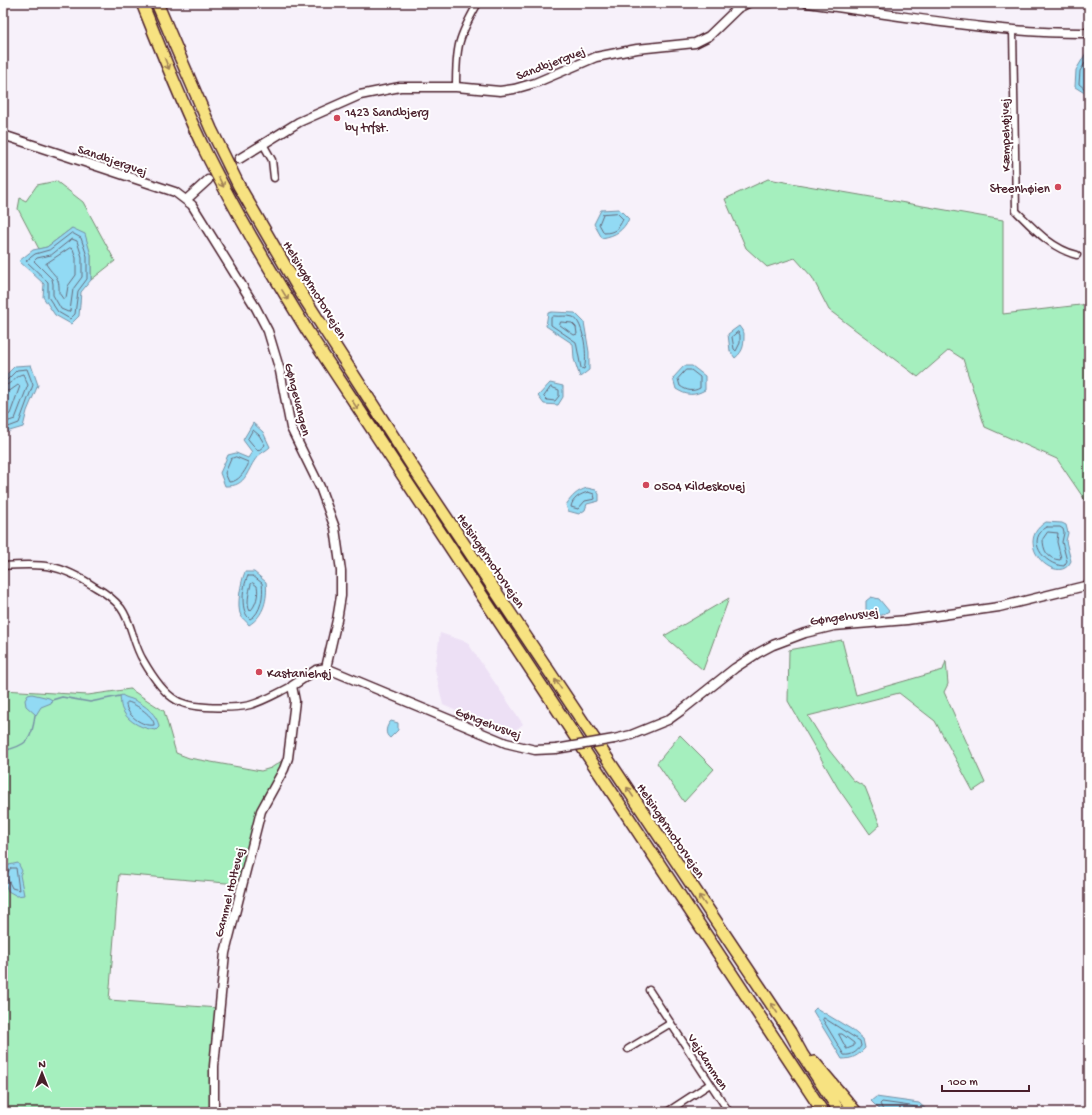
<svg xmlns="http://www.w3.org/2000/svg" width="1092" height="1115" viewBox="0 0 1092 1115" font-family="'Gochi Hand',sans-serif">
<rect width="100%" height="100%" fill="#f7f1fa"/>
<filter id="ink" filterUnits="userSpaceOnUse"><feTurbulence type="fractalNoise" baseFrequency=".025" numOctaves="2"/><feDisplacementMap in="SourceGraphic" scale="8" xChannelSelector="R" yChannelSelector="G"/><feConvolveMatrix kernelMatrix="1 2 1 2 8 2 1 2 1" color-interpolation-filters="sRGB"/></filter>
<g filter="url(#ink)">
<!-- built -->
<path fill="#ede0f5" d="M440,633l27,9 56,82 -14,11 -66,-30 -8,-36z"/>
<!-- green -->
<path fill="#a5efbe" stroke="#788774" d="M768,179l235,41v94l86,-10v202l-32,-47 -72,-32 -22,-68 -14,-9 -31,27 -89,-67 -17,-33 -17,-19 -28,9 -21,-19 -21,-49z
M56,181l27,21 32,59 -24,19v-25l-19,-27 -25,19 -8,2 -21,-40 2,-11 6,3 11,-16z
M729,598l-26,72 -39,-34z
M842,640l14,55 87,-25 3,-9 2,23 -4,8 41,91 -12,8 -38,-70 -36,-28 -91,23 21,34 24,30 12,7 15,38 -10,9 -32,-46 -50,-87 1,-51z
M130,689l34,22 12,42 13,5 72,13 10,-3 12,-8c-5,17 -17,31 -24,47 -9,24 -14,52 -21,77l-119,-10 -10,126 109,8 -7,104h-208v-422l85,5z
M680,735l34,34 -30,33 -27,-39z"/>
<!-- water -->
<path fill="#92daf4" stroke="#758fa4" d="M1089,52v41l-3,1 -11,-7 1,-17 10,-17z
M619,209l10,10c-7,12 -12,16 -27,19l-8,-14 7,-14z
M72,228l13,6 6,21v25l-10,12 -2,24 -8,8 -16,-9 -12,-18 1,-13 -25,-23 14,-11 14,-3z
M552,312l23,1 9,9 5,30v18l-9,7 -6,-18 -1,-15 -27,-18 2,-13z
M739,326l5,7c0,11 0,18 -9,25l-5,-7 -2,-17z
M31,365l7,20 -11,26 -4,16 -20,6v-55l12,-12z
M684,366h8l13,10v14c-11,6 -18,6 -29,-1l-3,-11z
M550,383l13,3v11l-5,8 -14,-1 -6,-8z
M253,423l10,9 7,15c-3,3 -9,6 -12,9 -12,13 -10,31 -33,30l-5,-13 8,-18 8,-2 12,5 4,-6 -9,-12z
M587,488l9,2 3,4v7l-12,3 -2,6 -6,4 -11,-3 -2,-6c6,-9 11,-14 21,-17z
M1046,522l16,1 4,2 2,8 -2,8 5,20c-12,27 -61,-17 -25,-39z
M245,572h9l12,10c2,16 -2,34 -17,43 -2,-3 -6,-6 -8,-9 -5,-9 0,-35 4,-44z
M871,597l8,2 10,12 -7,4 -13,1 -3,-7v-8z
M32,694l17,4 3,2 -1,3 -10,4 -5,8 -10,-9 -1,-6 3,-5z
M122,695c4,3 8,3 12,5 11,5 24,15 25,27l-3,3c-12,-1 -27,-7 -33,-19 -3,-5 -2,-10 -3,-15z
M391,721l7,2v7l-8,8c-6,-4 -4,-12 1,-17z
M18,863l4,8 -2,4 4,20 -7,1 -9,-5 -4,-10v-10l5,-6z
M816,1008l35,21 12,10 2,9c-7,8 -13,11 -23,11l-29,-48z
M876,1097l43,6 10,9h-47l-11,-11z"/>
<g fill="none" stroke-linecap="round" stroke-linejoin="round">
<!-- shore -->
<path stroke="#676a7b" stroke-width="1" d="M1089,57l-9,14 -1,13 6,5h4
M617,213l6,6c-4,9 -8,14 -19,14l-5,-9 4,-10z
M72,233l9,5 6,18v23l-9,12 -3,23 -5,5 -12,-7 -10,-15v-15l-22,-21 9,-7 14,-4z
M72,239l5,2 5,16v20l-9,12 -3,22 -2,1 -7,-3 -8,-14v-11l-1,-5 -18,-18 3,-3 14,-3z
M70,248l3,1 3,9v17l-8,11 -2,12 -2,2 -5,-7c1,-18 -5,-16 -13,-29z
M554,316c5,1 14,-1 19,1 11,5 15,42 11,52l-3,-1 -5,-26 -25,-17v-7z
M561,322l11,1 4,4 1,7 -3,1 -14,-10z
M738,332l2,3v8l-4,8 -2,-2 -2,-12z
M686,370h5l9,7v11c-7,4 -13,3 -20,-2l-2,-7z
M3,381l4,-1 10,-10 10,-1 6,16 -14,38 -16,6
M3,386c9,-1 12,-11 20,-12l5,11 -13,34 -12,4
M551,387l8,3v6l-4,5 -8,-1 -3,-3z
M3,392l8,-2 7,-5 2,1 -10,28 -7,3
M253,430l6,5 6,10 -7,6 -10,-12z
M236,457l12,5v3c-4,7 -9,17 -19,17l-4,-9 6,-14z
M588,492l6,2 1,5 -10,2 -7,8 -7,-2c1,-8 9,-13 17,-15z
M1047,527h13l3,2 1,4 -2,9 5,19 -3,5c-21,-1 -39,-27 -17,-39z
M1048,532l10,1 -1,9 4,16 -1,2c-13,-1 -17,-10 -17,-21z
M248,576h5l9,7c2,11 -1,31 -12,36 -10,-7 -8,-32 -2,-43z
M253,583l4,3c2,8 -1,20 -7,25 -4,-6 -1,-19 1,-27z
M128,702c8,2 27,15 26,23 -11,2 -28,-10 -28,-21z
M3,874l4,-1 4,-5h5l3,22 -7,-2 -4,-8 -5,-2
M824,1018l36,23 1,5c-4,6 -10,10 -17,9l-21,-35z
M839,1034h3l12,9v3l-7,3z
M884,1112l-4,-8 2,-2 35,5 6,5"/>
<!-- stream -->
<path stroke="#758fa4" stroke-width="1.5" d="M52,700l10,-3 28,5 30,-6
M3,751c25,-6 29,-11 32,-36"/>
<!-- tertiary-tunnel -->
<path stroke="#d4c7d1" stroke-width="8" stroke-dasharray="8 4" stroke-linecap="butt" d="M208,180l31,-21"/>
<!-- minor casing -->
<g stroke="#4a1f2b" stroke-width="9">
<path id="minor" d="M1013,30l3,181c18,18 36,38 61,44
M456,87c0,-41 2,-49 22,-84
M263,144l9,16 2,18
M3,566c41,-3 57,-2 92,21 9,5 19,12 26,21 11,15 12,36 22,52 8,14 19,32 33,40 14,9 58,9 74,5 15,-4 29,-13 42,-19
M649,990l80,122
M628,1049l43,-26
M667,1112l43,-28"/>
</g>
<!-- tertiary casing -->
<g stroke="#4a1f2b" stroke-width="11">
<path id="tertiary" d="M807,3c92,12 190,31 282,30
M3,135l172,57 17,13 64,103 12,23 12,40 11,57 29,59 15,41 6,43v25l-4,24 -11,48
M239,159l60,-37 61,-27 40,-8h56l44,4 14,-2 21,-6 61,-26 41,-8 58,-6 14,-7 29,-28 10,-5
M186,200l22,-20
M614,739l17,-4 37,-15 14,-10 53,-42 23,-15 15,-8 32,-12 29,-7 73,-6 92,-13 90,-22
M214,1112v-46l11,-113 36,-142 23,-42 4,-11 7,-57 -3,-15 24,-16 10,-2 180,75 29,7 21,-1"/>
</g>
<!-- motorway casing -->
<g stroke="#4a1f2b" stroke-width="14">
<path id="motorway" d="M142,3c20,50 40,101 64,150 31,62 66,120 102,179l515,780
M157,3l54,126 28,57 62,107 117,182 372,557 12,22 38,58
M814,1062l42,50"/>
</g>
<!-- minor -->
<use href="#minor" stroke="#fff" stroke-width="6"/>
<!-- tertiary -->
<use href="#tertiary" stroke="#fff" stroke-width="8"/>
<!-- motorway -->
<use href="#motorway" stroke="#f7e281" stroke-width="11"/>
<!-- tertiary-bridge casing -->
<g stroke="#4a1f2b" stroke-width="11" stroke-linecap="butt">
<path id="tertiary-bridge" d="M556,749l58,-10"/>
</g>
<!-- tertiary-bridge -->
<use href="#tertiary-bridge" stroke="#fff" stroke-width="8"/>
</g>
<!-- one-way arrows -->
<defs><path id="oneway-shaft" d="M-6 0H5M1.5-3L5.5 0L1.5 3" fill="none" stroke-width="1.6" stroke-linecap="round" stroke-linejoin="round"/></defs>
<g stroke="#a08056">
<use href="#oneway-shaft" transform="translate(167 64) rotate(68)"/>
<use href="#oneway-shaft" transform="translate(221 182) rotate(63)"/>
<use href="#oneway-shaft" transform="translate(285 295) rotate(59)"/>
<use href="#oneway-shaft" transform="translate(355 405) rotate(56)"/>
<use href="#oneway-shaft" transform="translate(558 684) rotate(-124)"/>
<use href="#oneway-shaft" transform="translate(630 792) rotate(-124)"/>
<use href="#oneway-shaft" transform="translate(702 900) rotate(-124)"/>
<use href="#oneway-shaft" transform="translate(774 1008) rotate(-124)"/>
</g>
</g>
<!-- markers -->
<g fill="#d1495b" stroke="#fff" stroke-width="1.5">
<circle cx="337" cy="118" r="4"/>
<circle cx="1058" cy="187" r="4"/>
<circle cx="646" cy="485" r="4"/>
<circle cx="259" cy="672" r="4"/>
</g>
<g text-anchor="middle" stroke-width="4" stroke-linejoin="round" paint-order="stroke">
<!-- street labels -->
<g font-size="13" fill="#4a1f2b" stroke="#fff">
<text transform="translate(550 62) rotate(-21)" y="5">Sandbjergvej</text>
<text transform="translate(1004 135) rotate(-91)" y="5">Kæmpehøjvej</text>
<text transform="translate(113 159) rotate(19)" y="5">Sandbjergvej</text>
<text transform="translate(316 289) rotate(59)" y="5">Helsingørmotorvejen</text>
<text transform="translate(299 399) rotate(76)" y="5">Gøngevangen</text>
<text transform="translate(492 560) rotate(56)" y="5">Helsingørmotorvejen</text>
<text transform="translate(844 615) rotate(-8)" y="5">Gøngehusvej</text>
<text transform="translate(489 722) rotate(21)" y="5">Gøngehusvej</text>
<text transform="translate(672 830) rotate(56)" y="5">Helsingørmotorvejen</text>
<text transform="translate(228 892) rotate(-76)" y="5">Gammel Holtevej</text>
<text transform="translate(709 1061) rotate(57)" y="5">Vejdammen</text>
</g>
<!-- poi labels -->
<g font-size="13" fill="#4a1f2b" stroke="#fff" text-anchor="start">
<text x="345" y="116">1423 Sandbjerg<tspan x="345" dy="15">by trfst.</tspan></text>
<text x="1050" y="192" text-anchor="end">Steenhøien</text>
<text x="654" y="490">0504 Kildeskovej</text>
<text x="267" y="677">Kastaniehøj</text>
</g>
</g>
<!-- margin -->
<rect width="1092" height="1115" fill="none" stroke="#fff" stroke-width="16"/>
<rect x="8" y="8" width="1076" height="1099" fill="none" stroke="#4a1f2b" stroke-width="1.5" filter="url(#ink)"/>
<!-- north arrow -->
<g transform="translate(42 1073)" stroke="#ffffff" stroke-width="3" paint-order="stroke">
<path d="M0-3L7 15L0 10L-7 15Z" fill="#4a1f2b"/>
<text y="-6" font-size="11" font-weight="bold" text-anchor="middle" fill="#4a1f2b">N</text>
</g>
<!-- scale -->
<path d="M942 1085v6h87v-6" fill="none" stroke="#4a1f2b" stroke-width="2"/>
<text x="948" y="1085" font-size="12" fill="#4a1f2b" stroke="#ffffff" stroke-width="3" paint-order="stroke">100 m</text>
</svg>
